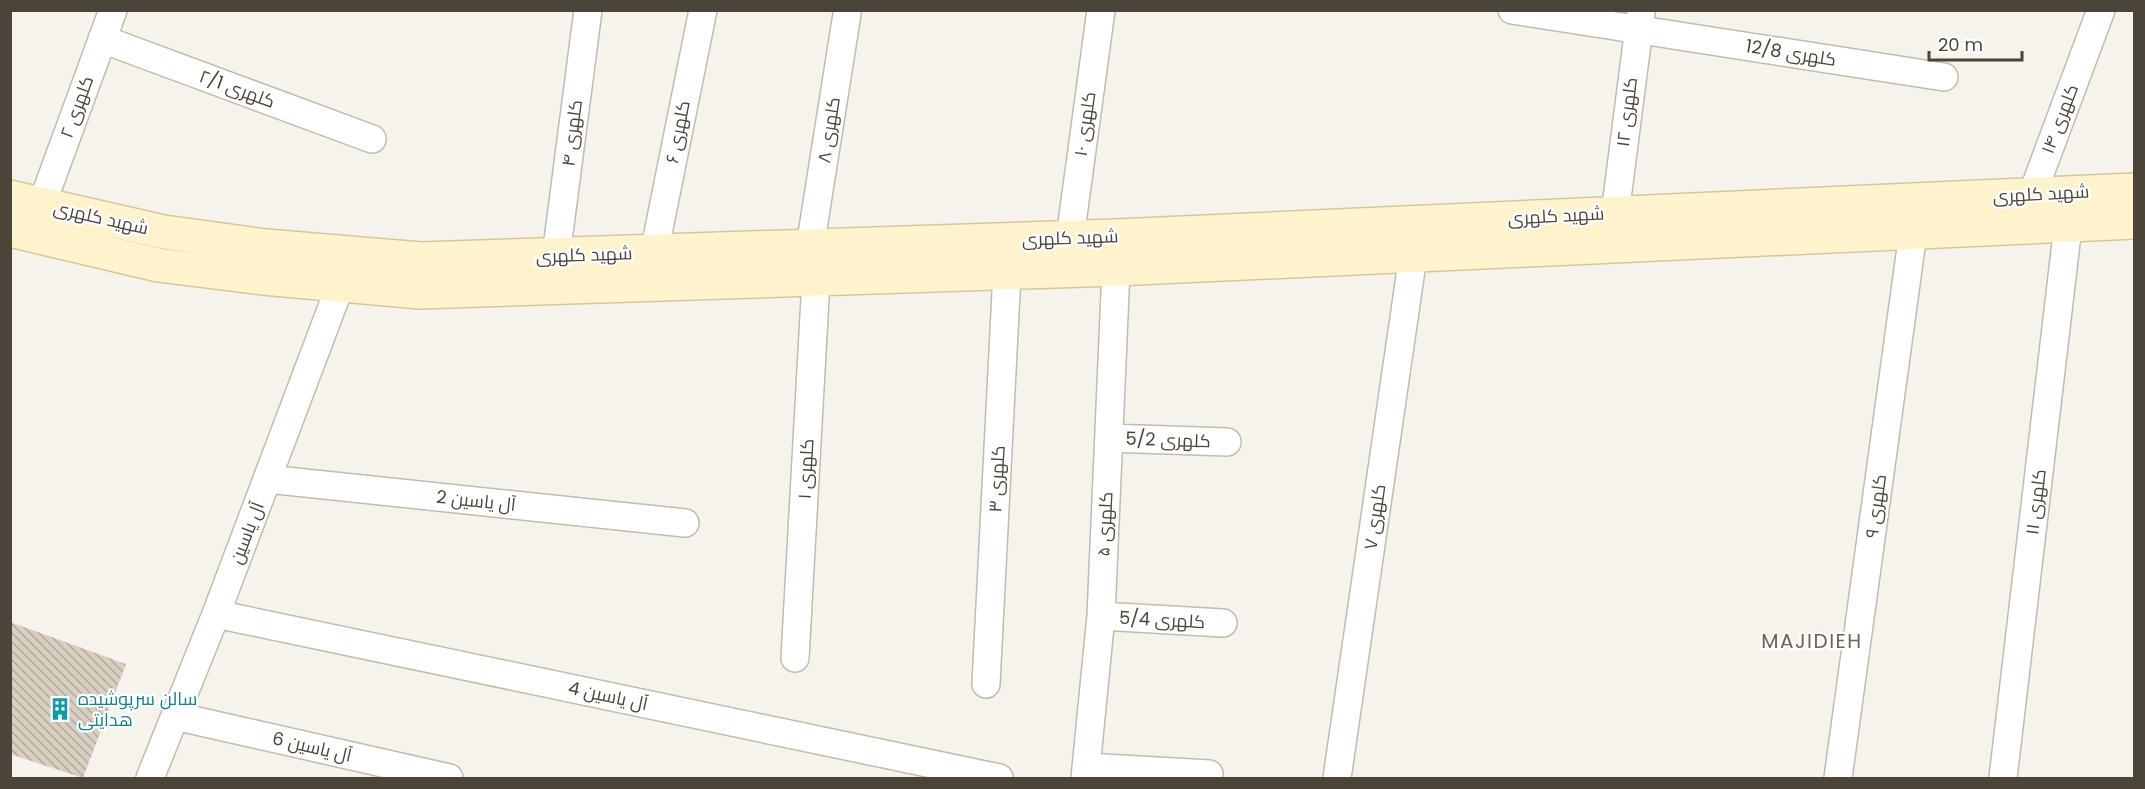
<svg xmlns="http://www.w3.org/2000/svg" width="2145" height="789" viewBox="0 0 2145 789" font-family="Poppins,Cairo,sans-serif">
<defs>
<pattern id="building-back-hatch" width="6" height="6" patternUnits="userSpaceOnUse" patternTransform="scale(1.5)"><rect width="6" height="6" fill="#d8cfc1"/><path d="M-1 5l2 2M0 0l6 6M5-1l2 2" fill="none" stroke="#b1aa9e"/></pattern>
</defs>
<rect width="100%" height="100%" fill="#f6f3ec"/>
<!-- building -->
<path fill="url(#building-back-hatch)" d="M10,622l116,42 -43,114 -73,-24z"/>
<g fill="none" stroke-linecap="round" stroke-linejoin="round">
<!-- street casing -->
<g stroke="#c2bbae" stroke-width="30">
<path id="street" d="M1512,10l432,67
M102,39l270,100
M2032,195l69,-185
M42,204l71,-194
M1615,214l26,-202
M1070,238l31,-228
M810,247l37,-233
M654,253l49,-243
M556,256l32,-246
M1109,438l118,4
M267,479l418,44
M216,614l783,164
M1101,616l122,7
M795,658l21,-378
M986,684l21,-411
M175,716l274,62
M1086,767l123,7
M150,778l66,-164 124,-328
M1085,778l16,-162 15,-347
M1337,778l76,-522
M1838,778l75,-545
M2003,778l65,-552"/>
</g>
<!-- secondary casing -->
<g stroke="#d6c79b" stroke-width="36">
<path id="secondary" d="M10,197l154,35 102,14 155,13 694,-23 1019,-46
M10,230l148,35 105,13 157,14 696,-23 1018,-47"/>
</g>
<!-- street -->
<use href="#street" stroke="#fff" stroke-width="27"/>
<!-- secondary -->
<use href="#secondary" stroke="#fff3cd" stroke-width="33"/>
</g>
<!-- icons -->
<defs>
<g id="building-bare" transform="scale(1.8)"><path d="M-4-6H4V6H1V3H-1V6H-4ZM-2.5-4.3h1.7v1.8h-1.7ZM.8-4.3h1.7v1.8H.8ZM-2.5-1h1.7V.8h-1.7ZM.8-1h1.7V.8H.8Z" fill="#0f9aa8" stroke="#fff" stroke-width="2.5" paint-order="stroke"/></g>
</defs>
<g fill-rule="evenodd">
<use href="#building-bare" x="60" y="709"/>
</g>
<g text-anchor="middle" stroke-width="4.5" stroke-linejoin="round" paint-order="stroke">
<!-- street labels -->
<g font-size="18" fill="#4b4439" stroke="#fff">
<text transform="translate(1791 53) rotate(9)" y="6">کلهری 12/8</text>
<text transform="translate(237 89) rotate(20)" y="6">کلهری ۲/1</text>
<text transform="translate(77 107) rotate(-70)" y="6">کلهری ۲</text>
<text transform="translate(1627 112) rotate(-83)" y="6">کلهری ۱۲</text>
<text transform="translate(2060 119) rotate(-69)" y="6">کلهری ۱۴</text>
<text transform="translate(1085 124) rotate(-82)" y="6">کلهری ۱۰</text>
<text transform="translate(829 130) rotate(-81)" y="6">کلهری ۸</text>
<text transform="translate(678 132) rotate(-79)" y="6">کلهری ۶</text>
<text transform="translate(572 133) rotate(-83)" y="6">کلهری ۴</text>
<text transform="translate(2041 194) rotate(-3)" y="6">شهید کلهری</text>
<text transform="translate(1556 216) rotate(-3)" y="6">شهید کلهری</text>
<text transform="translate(101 218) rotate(13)" y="6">شهید کلهری</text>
<text transform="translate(1070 238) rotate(-2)" y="6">شهید کلهری</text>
<text transform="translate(584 255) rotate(-2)" y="6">شهید کلهری</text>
<text transform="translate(1168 440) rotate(2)" y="6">کلهری 5/2</text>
<text transform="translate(806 469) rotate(-87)" y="6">کلهری ۱</text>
<text transform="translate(997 479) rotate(-87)" y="6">کلهری ۳</text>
<text transform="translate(476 501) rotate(6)" y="6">آل یاسین 2</text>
<text transform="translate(2036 502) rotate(-83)" y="6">کلهری ۱۱</text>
<text transform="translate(1876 506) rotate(-82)" y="6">کلهری ۹</text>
<text transform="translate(1375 517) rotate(-82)" y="6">کلهری ۷</text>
<text transform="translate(1105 524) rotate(-87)" y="6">کلهری ۵</text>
<text transform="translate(247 533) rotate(-69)" y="6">آل یاسین</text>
<text transform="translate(1162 620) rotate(3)" y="6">کلهری 5/4</text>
<text transform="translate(608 696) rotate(12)" y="6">آل یاسین 4</text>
<text transform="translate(312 747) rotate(13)" y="6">آل یاسین 6</text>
</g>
<!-- culture labels -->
<g font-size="18" fill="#0d838f" stroke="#fff" text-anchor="start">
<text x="78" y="705">سالن سرپوشیده<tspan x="78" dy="21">هدایتی</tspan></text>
</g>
<!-- neighbourhood labels -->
<g font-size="20" letter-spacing="1.5" fill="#6e6250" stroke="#fff">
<text x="1812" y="648">MAJIDIEH</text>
</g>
</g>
<!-- border -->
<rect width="2145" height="789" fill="none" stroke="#4b4439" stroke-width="24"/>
<!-- scale -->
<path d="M1929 51v9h93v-9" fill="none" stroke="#4b4439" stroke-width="3"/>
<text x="1938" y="51" font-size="18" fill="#4b4439" stroke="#ffffff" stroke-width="4.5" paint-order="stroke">20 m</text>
</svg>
